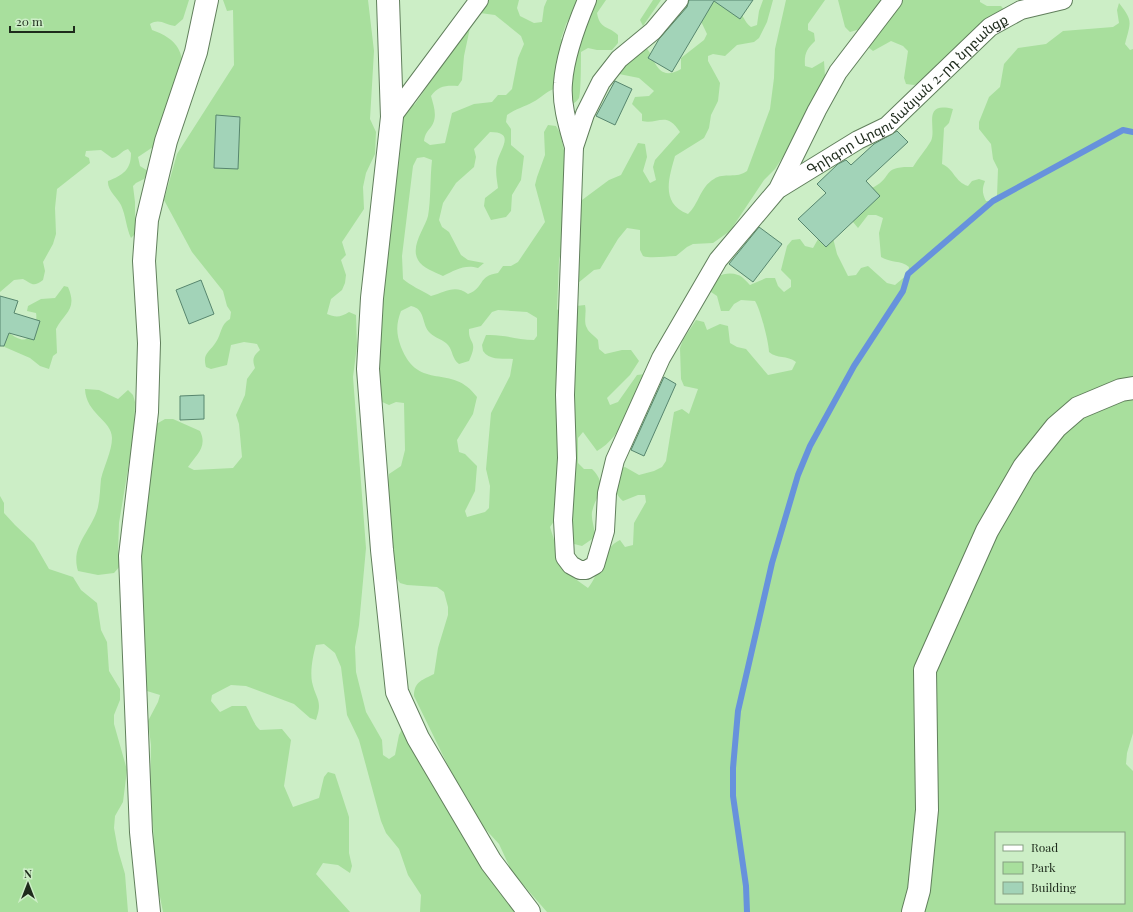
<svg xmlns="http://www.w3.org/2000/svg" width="1133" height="912" viewBox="0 0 1133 912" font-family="'Playfair Display','Noto Sans Armenian',serif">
<rect width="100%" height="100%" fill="#cceec6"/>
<!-- green -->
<path fill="#a8df9d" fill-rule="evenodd" d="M0,0h189l-6,19 -8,7c-10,-1 -15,-8 -25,-2l2,6c14,5 27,12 30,29l-27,83 -2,5 -15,10 2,9 8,5 -4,8 -8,4 -3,3 2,16v32l-4,4c-5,-11 -5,-22 -10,-33 -4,-8 -14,-15 -13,-24 15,-6 23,-11 23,-28l-3,-4c-7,2 -9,8 -16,9l-11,-8 -15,1 -1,5 4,2 1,5 -33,26 -2,19 1,26 -3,10 -10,18 2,9 -2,9c-10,8 -12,3 -20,-1l-9,1 -14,12z
M223,0h145l6,51 -4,68 6,13 -1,22 -9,19 -3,14 1,22 -22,33 4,13 -5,5 5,15 -1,8 -3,7 -11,9 -4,15c9,4 14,3 22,-2l7,3 1,31 -4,31 13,171 -7,77 -4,22 1,25 10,40 16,28 1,15 6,4 6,-4 4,-20 3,-6 26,36 6,23 83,124h-97l1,-17 -13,-20 -9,-26 -13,-16 -5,-12 -22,-81 -12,-25 -6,-48 -6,-14 -11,-9 -8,1c-3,10 -6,26 -4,37 4,18 11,18 4,38l-6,-2 -16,-14 -48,-18 -15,-1 -19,10 -1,6 9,11 12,-6h14c5,8 7,18 14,24l22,-1 9,11 -7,46 9,21 26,-9 5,-21 4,-5 7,2 14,43v36l3,13 -2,7 -12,-8 -15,-2 -7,11 34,38h-187l-3,-15 -4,-6 -3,-66 -3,-15 1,-65 -3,-24 10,-19 2,-7 -13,-4 -4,-5 1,-70 -6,-19 -4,-42 21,-116 -2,-13 12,-7h8l27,12c8,16 -4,24 -12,36l6,3 39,-2 9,-11 -3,-33 -3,-9 9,-20 2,-16 8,-11c-3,-9 -2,-12 5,-18l-3,-6 -13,-2 -13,3 -4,20 -16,4 -5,-2c-4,-14 4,-15 10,-25 6,-9 4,-17 14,-23l1,-7 -4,-6 -4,-15 -31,-39 -28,-52 13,-46 57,-89 -1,-55 -6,1z
M472,0h47l-2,8 3,8 14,7 8,-1 2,-15 3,-7h33l-14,24 -5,15 7,3 22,-42h16l-9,13c3,17 11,12 21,22v8l-6,7h-15l-9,-2 -7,4c0,9 0,41 -2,46 -2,3 -4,5 -7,6l-18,-15c-9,3 -13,9 -21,13 -9,5 -18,7 -26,13l-1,7 5,7v16l13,11 -3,24 -9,15 -1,16 -5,6 -15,3 -7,-14 1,-8 13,-10c-1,-8 -3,-17 -1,-25 2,-13 20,-31 -7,-31l-16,17 2,8 -2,10 -18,16 -13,20 -4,17 3,7 7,5 12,23 7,5 16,3 -6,5c-13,-4 -23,2 -35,8 -8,-4 -21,-8 -25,-16 -8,-14 7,-32 10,-44 3,-16 2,-39 4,-56l-8,-3 -7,1 -4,8 -11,90 1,23c8,7 18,11 28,17 14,-4 24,-12 37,-2 17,-6 9,-18 30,-21l5,-7h8l7,-4 27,-40 -10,-37 2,-8 8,-22 -1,-23 4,-7 8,1 4,7 6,26v73l-7,28 -2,49 5,6 14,-9 9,-1c2,8 -2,16 2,23 1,4 8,8 11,12l1,9 6,5 17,-4h9l8,11 -9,14 -23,23 3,7 8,-3 19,-27 8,-1c-12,25 -22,63 -48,77l-14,-19 -5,6v25l6,6h8c17,17 4,25 0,43 -1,8 3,16 3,25l-13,9 -8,-2 -2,-23 -13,-7 -9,13 14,44 24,17c12,-14 14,-40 32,-48l5,7 8,-2 1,-22 12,-21 -1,-7h-7l-15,6c-11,-10 -10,-19 -6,-32l8,-2 14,8 15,-4 8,-4 4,-6 8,-49 8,-3 7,5 9,-25 -14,-3 -3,-7 -1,-31 3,-8 13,-20 8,2 3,8 13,-6 8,2 2,17 7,4 9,2 22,26 24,-5 4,-8c-9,-7 -19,-3 -27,-10 0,-9 -9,-44 -14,-51l-14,-1 -7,4 -5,7h-8l-4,-15 -6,-4 -2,-8c6,-8 18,-13 29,-9 4,1 9,7 12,10l16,-7h9l3,8 6,6 7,-5v-7l-10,-10 6,-24 5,-6 8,-1 5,7 8,2 8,-14 12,4 4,16 11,22 8,-1 5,-7 7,-2 19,17 8,2 13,-11 1,-7c-8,-7 -19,-4 -28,-10l-2,-24 4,-15 -7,-3h-8l-10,13 -5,-6 2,-25 4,-6c5,-1 10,-2 15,-4 20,-11 7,-21 39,-20 5,-9 13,-17 18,-26 6,-13 -10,-40 22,-32l-4,14 -5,5 -2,36c12,5 13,18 26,22l4,-5 7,-2 6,2c-3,8 -3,12 1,20h7l4,-5 1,-27 -5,-10 -2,-15 -12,-15v-7l10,-25 11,-10 4,-23 14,-16 28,-4 17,-13 50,-4 6,-4 -2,-13 2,-7c14,18 12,18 6,41l5,6 3,-1v684l-6,20 -1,11 7,7v141h-586l-35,-40 -13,-28 -21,-23 -10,-22 -13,-19 -41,-84c0,-15 9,-16 20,-22l4,-26 10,-33v-8l-4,-15 -7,-5 -30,-2 -7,-2 -4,-6 -10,-76 3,-27 12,-8 4,-16 -1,-47 -8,-1 -7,3 -9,-4 -2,-46 3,-19 -1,-74 19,-139 9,-14 7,-5 56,-81 -7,33 -2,24 -4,6c-12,-1 -20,0 -27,10 3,11 7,21 0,31 -4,5 -6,7 -7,14l6,4 15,-2 7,-30 22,-9 18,-2 6,-7h8l6,-6 6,-31 6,-14 -3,-8 -26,-21 -15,-2zM411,306c15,3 10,18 19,27 5,5 14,7 18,12 5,6 4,14 11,19l10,-3c10,-22 -1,-16 0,-32l12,-3 11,-14 6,-2 29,2 10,6v18l-3,4c-17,0 -30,-6 -48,-5l-4,10 1,6c7,10 19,7 30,8l-3,17 -19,37 -5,56 4,17 -1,22 -4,4 -18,5 -2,-6 10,-20 2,-25 -12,-12 -6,-2 -2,-12 16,-26 4,-17c-25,-35 -58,-4 -76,-50 -5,-14 -5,-23 0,-36zM996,833h128v70h-128z
M653,0h8l-18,26 -3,-6z
M685,0c19,0 36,0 52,10 7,5 7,12 14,17l6,-2 2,-14 4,-11h10l-6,22 -8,16 -5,4 -17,3 -12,11 -12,-2 -5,2v5l12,22 -2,18 -7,14 -2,13 -5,10 -29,18c-6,22 -15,47 13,58 11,-10 12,-27 26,-35 10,-7 23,0 33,-8l23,-62 4,-31 1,-29 11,-49h39l-17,24v6l6,3 1,8c-8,8 -11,12 -10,25l7,2 12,-7 1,15 -28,59 -22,34 -11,11 -34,51 -17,12 -20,1 -6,3 -11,9c-10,0 -25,3 -33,0l-3,-6v-20l-13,-2 -9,11 -18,30 -6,1 -16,13 -3,-71 7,-12 27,-20 12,-5 17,-32 7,1 2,13 -4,14 7,12 6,-3 -3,-13 2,-7 25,-28c-14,-22 -22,-7 -38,-11v-7l-10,-10 3,-7 14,-1 5,-5 -15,-13 -20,-4 -2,-6 28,-22c11,12 11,37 36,23v-11l23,-18 3,-6 -9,-19 -11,-7 -4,-6z
M838,0h142v2l7,4h14l5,6 -29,15 -11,19 -39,35 -13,4 -8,-1 -2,-6 4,-27 -5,-5 -12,-5 -18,10 -5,-4 -4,-19 -14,4 -5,-5z
M64,286l4,1c10,23 -4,26 -12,42l1,24 -4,3 -4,13 -9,-3 -10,-8 -30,-13v-18c6,3 13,10 20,12 12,4 18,-17 16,-26l-9,-2 1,-5 13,-7 14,-1z
M85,389l14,1 19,9 10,-9 5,5 2,7 -1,31 -15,90 -1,29 3,13 -7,8 -16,2 -20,-4c-8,-26 14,-40 20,-64 2,-9 2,-19 3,-28 3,-13 11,-28 11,-41 0,-18 -26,-24 -27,-49z
M0,496l4,7v10l11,12 19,18 15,26 24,8 8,13 16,13 4,27 6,12 2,29 11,18v11l-6,15v9l13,46 -4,32 -8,14 -1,12 4,22 7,24 3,38h-128z"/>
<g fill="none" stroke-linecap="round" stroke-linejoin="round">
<!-- stream -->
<path stroke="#6792dc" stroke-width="6" d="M747,912l-1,-26 -13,-90v-28l5,-57 34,-148 26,-88 12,-29 44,-80 49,-75 5,-17 85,-73 130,-71 10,2"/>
</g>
<!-- building -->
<path fill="#a2d3b8" stroke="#57866e" d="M689,0h64l-13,19 -26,-18 -42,71 -24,-14 11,-19 28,-32z
M615,81l17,8 -17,36 -19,-9z
M216,115l24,2 -2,52 -24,-1z
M897,131l11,11 -42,39 14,15 -54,51 -28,-28 28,-26 -9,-9 21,-20 8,-4 5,5 23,-21z
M759,227l23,17 -29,38 -24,-18z
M201,280l13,34 -25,10 -13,-34z
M0,296l18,5 -4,12 26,8 -6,19 -25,-7 -5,13h-4z
M664,377l12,7 -32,72 -13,-6z
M204,395v24l-24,1v-24z"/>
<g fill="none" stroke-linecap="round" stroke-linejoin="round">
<!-- street casing -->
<g stroke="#617f5c" stroke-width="20">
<g id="street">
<path d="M679,0l-26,31 -34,28 -18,23 -16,32 -11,33 -9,248 2,63 -4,62 2,37 6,8 9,5h6l9,-5 10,-34 2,-38 8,-33 46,-102 57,-98 60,-71 39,-79 21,-38 55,-72"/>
<path d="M392,117l87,-117"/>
<path d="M574,147c-6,-21 -13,-43 -11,-64 2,-28 13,-57 24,-83"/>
<path id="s1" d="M780,188l78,-48 29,-14 103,-99 31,-17 42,-10"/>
</g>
</g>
<!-- secondary casing -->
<g stroke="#617f5c" stroke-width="24">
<path id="secondary" d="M388,0l4,117 -20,181 -4,71 14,181 15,142 21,46 73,124 38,50
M149,912l-8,-80 -11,-276 17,-144 2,-69 -5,-82 3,-41 19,-79 30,-89 11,-52
M913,912l6,-22 8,-80 -2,-140 62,-139 37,-64 32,-40 22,-19 43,-18 12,-2"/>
</g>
<!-- street -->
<use href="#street" stroke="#fff" stroke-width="18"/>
<!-- secondary -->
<use href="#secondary" stroke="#fff" stroke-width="22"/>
</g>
<g text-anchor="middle" stroke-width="3.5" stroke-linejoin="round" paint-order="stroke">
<!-- street labels -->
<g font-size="14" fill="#1e2b1c" stroke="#cceec6">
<text dy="5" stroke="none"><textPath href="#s1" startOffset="159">Գրիգոր Արզումանյան 2-րդ նրբանցք</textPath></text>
</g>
</g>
<!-- legend -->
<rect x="995" y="832" width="130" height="72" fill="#cceec6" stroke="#86a082"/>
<rect x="1003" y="845" width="20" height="6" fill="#ffffff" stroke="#86a082"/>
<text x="1031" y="852" font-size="12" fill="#1e2b1c">Road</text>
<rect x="1003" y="862" width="20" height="12" fill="#a8df9d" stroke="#86a082"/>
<text x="1031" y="872" font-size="12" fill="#1e2b1c">Park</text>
<rect x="1003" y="882" width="20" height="12" fill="#a2d3b8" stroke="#86a082"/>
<text x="1031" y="892" font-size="12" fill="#1e2b1c">Building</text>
<!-- north arrow -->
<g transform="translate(28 884)" stroke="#cceec6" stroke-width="3" paint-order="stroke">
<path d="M0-3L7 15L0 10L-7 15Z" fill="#1e2b1c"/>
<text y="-6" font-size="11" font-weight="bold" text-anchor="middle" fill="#1e2b1c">N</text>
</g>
<!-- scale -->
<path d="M10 26v6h64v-6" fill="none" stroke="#1e2b1c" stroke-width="2"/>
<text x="16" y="26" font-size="12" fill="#1e2b1c" stroke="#cceec6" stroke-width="3" paint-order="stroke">20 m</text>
</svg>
